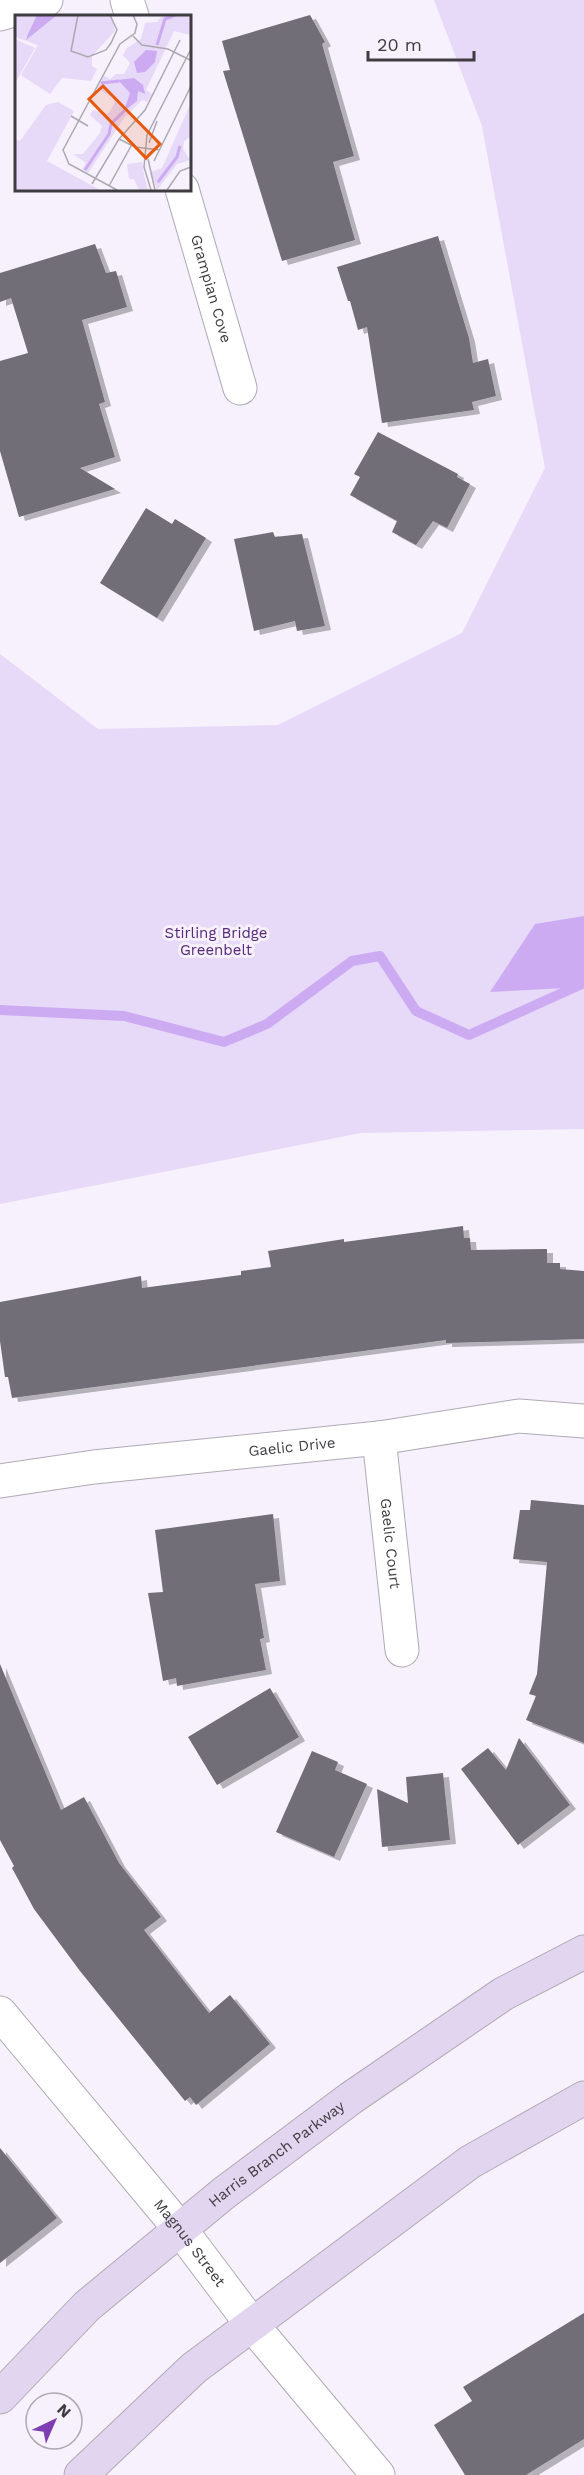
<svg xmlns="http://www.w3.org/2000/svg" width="584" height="2475" viewBox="0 0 584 2475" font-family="'Work Sans',sans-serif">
<defs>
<filter id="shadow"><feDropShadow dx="6" dy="4" stdDeviation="0" flood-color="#0004"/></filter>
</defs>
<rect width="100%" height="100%" fill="#f6f1fc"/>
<!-- green -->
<path fill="#e7d9f8" d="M434,0h150v1129l-223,4 -361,71v-550l98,75 180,-4 184,-92 83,-165 -63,-342z"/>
<!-- water -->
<path fill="#cdabf2" d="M584,916v71l-94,5 45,-68z"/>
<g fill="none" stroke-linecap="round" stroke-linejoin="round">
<!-- stream -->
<path stroke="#cdabf2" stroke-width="10" d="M0,1010l124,6 100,26 43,-18 85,-63 28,-5 36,55 53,24 115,-52"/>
</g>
<!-- building -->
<path fill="#726e77" filter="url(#shadow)" d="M310,15l15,27 -3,2 32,112 -21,6 22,78 -73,21 -59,-190 7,-1 -8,-29z
M438,236l31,102 4,25 15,-4 8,37 -24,6 2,8 -92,13 -15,-96 -9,3 -8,-29h-2l-11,-34z
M95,244l11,29 10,-2 11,36 -45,13 23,82 -6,2 16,53 -35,11 35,21 -96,28 -19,-66v-90l28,-8 -17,-55 -11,4v-29z
M378,432l80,42 -1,3 13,7 -23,44 -14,-7 -17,24 -24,-13 5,-11 -47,-26 10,-18 -6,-3z
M146,508l26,16 3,-5 31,19 -49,80 -57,-35z
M273,532l2,5 27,-3 23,92 -28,5 -2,-10 -41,10 -20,-92z
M463,1226l1,12h6l1,12 76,-1v14h13v6l24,2v68l-138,4v-3l-434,58 -4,-21h-3l-5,-36v-39l141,-26 1,12 99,-13v-4l30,-4 -3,-16 76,-12v3z
M531,1500l53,5v238l-58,-23 10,-24 -7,-2 8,-20 10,-112 -34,-3 7,-49h10z
M273,1514l7,67 -25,3 9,54 -4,1 6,31 -89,16 -1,-8 -13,3 -15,-88 15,-1 -8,-62z
M0,1664l61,146 23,-13 35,66 42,54 -17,13 65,83 21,-18 40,49 -74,61 -6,-8 -5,4 -105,-130 -46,-62 -22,-41 2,-2 -14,-26z
M270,1688l29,49 -82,48 -29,-48z
M519,1738l51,67 -52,40 -57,-76 27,-21 18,22z
M312,1751l26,11 -3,8 32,14 -33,73 -58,-25z
M443,1773l7,67 -68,7 -5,-58 31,14 -2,-26z
M0,2148l57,70 -57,45z
M584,2313v126l-58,36h-61l-31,-50 38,-24 -9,-14z"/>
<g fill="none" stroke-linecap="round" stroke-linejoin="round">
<!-- minor casing -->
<g stroke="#afaab4" stroke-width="35">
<g id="minor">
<path d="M127,0l5,16"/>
<path d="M0,14l46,-14"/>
<path id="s1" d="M182,189l58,199"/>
<path id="s2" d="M379,1438l23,212"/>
<path id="s3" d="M0,1481l94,-14 285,-29 140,-22 65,5"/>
<path id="s4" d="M0,2013l180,216 73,97 125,149"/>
</g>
</g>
<!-- secondary casing -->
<g stroke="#afaab4" stroke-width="35">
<g id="secondary">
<path id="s5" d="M0,2397l87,-91 137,-113 127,-95 152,-104 81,-42"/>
<path d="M81,2475l113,-107 276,-206 114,-64"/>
</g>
</g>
<!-- minor -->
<use href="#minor" stroke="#fff" stroke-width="33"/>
<!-- secondary -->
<use href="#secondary" stroke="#e2d5ef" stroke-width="33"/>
</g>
<g text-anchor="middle" stroke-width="6" stroke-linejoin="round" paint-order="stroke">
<!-- street labels -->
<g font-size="15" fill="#3e3c40" stroke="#f6f1fc">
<text dy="5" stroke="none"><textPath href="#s1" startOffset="104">Grampian Cove</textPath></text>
<text dy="5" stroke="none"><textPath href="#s3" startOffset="294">Gaelic Drive</textPath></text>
<text dy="5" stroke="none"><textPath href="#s2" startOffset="106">Gaelic Court</textPath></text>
<text dy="5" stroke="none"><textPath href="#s5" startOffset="369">Harris Branch Parkway</textPath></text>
<text dy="5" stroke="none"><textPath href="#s4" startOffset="298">Magnus Street</textPath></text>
</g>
<!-- park labels -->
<g font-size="15" fill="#572a7b" stroke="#f6f1fc">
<text x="216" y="938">Stirling Bridge<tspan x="216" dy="17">Greenbelt</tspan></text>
</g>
</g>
<!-- overview -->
<g transform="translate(15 15)">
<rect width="176" height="176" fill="#f6f1fc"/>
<path d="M0,0h96l4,16 -23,25v10l5,3 -6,12 -29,-3 -12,16 -29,-19 17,-30 -23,-8zM148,0h27v20l-16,-4 -28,59 6,4 -5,8 -5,-2 -18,18 -36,55 -6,-3 4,-7 -13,-9h10l17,-21 2,-7 -12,-11 3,-5 15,4 7,-11 -2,-5 -16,-10 7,-12 6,3 6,-5h8l6,-11 -7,-8 4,-7 14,-9 4,-16 12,-1zM0,24l20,9 -20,35zM43,87l16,9 -27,50 53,29h-85v-51l5,2 26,-36zM175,90v32l-6,4 -1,8 7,11 -13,4 -20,26 -6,-18 11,-4zM127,147l2,12 4,16h-9l-5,-11h-5l-2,-15z" fill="#e7d9f8"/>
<path d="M22,0h20l-31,25 2,-6zM131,35l11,1 -2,11 -10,10 -8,1 -3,-11zM119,63l9,7 2,9 -7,-3 -1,10 -13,10 6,-18 -12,-13z" fill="#cdabf2"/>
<path fill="none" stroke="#cdabf2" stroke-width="3" d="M142,30l8,-26 10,-4M86,68l18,-2M70,155l24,-36 2,-10 14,-14M143,167l19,-25 3,-11"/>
<path fill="none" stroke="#aca9b1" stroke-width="1.5" d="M63,0l-7,36 17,6 18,-7 5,-7 6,-13 -7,-15M118,21l9,9 26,4 22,11M56,101l17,10M104,124l16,8 25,3M134,128l8,-22M133,144l7,31M139,146l37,-75M77,169l27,-45 26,-29 35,-70M94,171l22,-40M102,175l-48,-26 -6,-14 57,-106 15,-11 2,-9 -4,-9M136,175l-7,-23 3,-32 44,-86M152,175l13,-19 11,-4"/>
<path fill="#e8590c" fill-opacity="0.15" stroke="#e8590c" stroke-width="3" d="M88,71l57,58 -14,14 -57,-59z"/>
<rect width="176" height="176" fill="none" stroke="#3e3c40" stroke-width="3"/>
</g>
<!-- north arrow -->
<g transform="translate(54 2421) rotate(44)"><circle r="28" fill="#f6f1fc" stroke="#aca9b1" stroke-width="1.5"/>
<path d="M0-4.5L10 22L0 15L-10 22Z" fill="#7e3db2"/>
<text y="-9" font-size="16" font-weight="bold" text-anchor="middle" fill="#3e3c40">N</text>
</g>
<!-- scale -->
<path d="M368 51v9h106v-9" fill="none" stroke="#3e3c40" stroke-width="3"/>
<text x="377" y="51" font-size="18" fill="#3e3c40" stroke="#f6f1fc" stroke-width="4.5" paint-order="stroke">20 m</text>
</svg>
